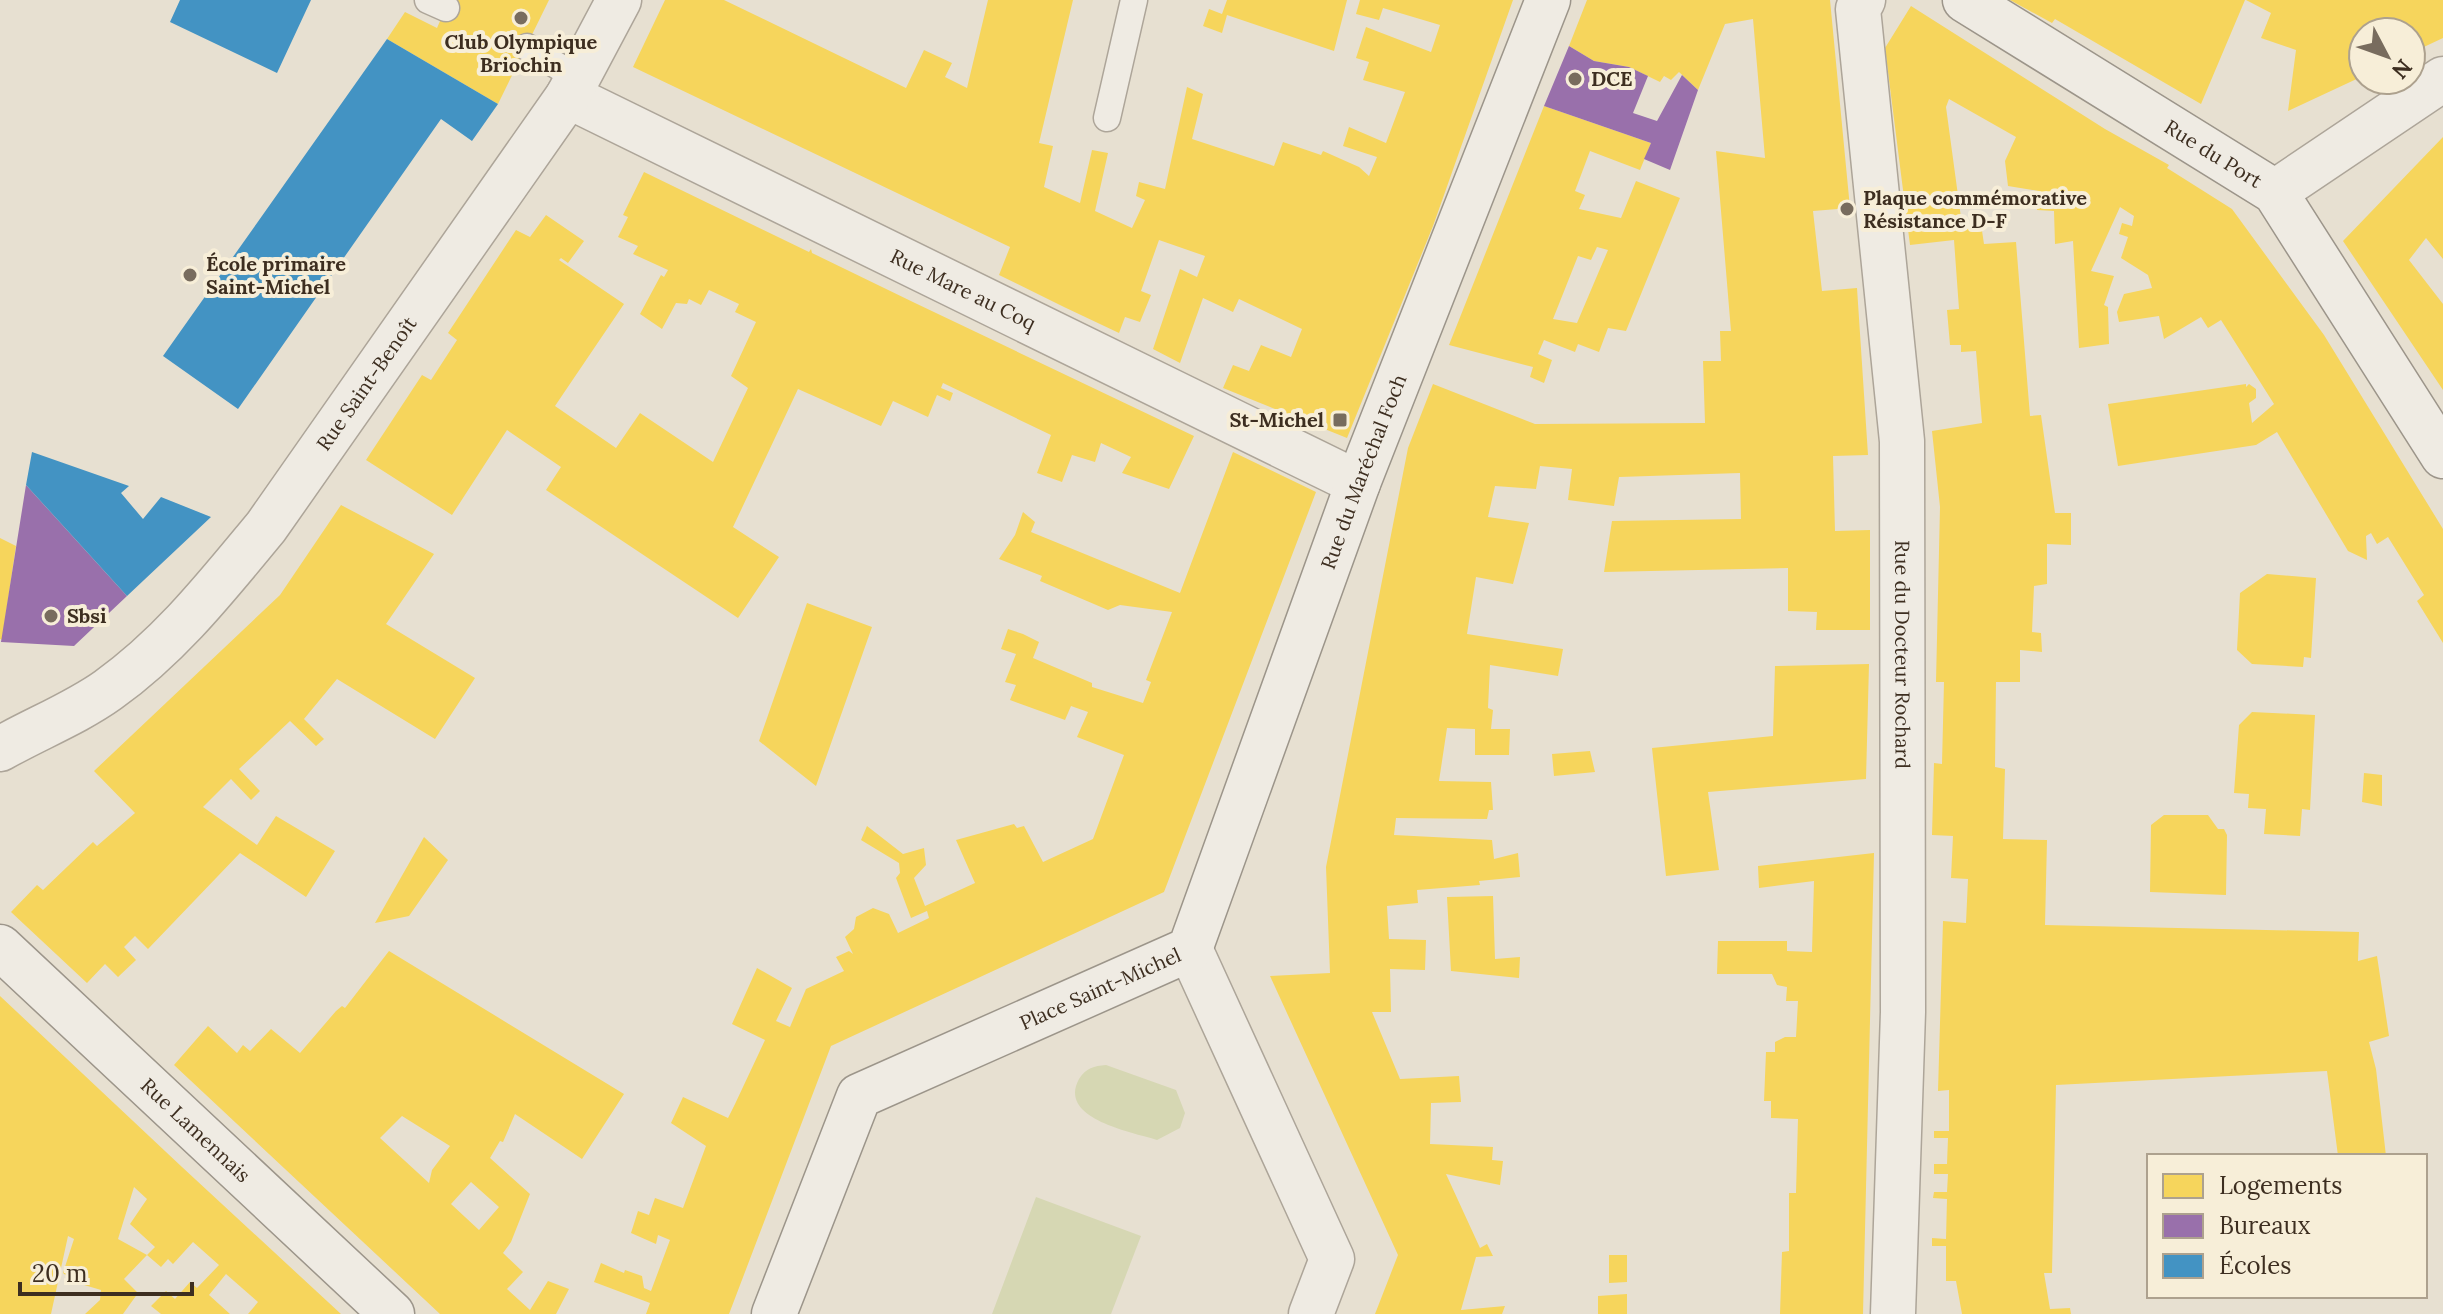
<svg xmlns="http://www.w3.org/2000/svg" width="2443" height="1314" viewBox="0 0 2443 1314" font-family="Lora,serif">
<rect width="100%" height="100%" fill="#e7e0d1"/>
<!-- green -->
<path fill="#d6d7b3" d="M1106,1065l70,25 9,23 -5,15 -23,12c-25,-8 -100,-21 -78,-61 7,-11 15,-13 27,-14z
M1036,1197l105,39 -30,78h-119z"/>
<!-- homes -->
<path fill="#f6d55c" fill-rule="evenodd" d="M449,0h100l-51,104 -111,-65 18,-27 32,16z
M665,0h59l182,88 18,-38 28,13 -7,14 22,11 21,-88h85l-34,143 14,3 -9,41 36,16 12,-53 16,3 -13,58 37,17 13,-28 -9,-4 3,-14 26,7 22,-102 16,7 -11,45 82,27 9,-24 38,13 2,-4 36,16 10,9 8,-19 -34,-11 6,-19 37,16 19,-51 -42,-12 6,-18 -13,-4 10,-31 65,25 9,-27 -57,-17 -4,12 -23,-6 4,-14h153l-80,226 -86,212 -124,-50 10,-23 16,6 12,-26 30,12 11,-28 -63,-30 -6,13 -30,-14 -23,65 -27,-14 27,-80 17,8 8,-21 -46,-16 -18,51 10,4 -11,27 -15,-5 -6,16 -55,-26 -65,-32 11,-28 -377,-180z
M1227,0h120l-13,51 -107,-36 -5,18 -19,-7 6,-17 13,5z
M1587,0h243l20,208 -37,3 9,80 35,-3 11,167 -35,1 2,75 35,-1v100h-54l1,-18 -29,-1v-43l-184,4 8,-51 129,-2 -1,-46 -121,4 -5,29 -46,-6 4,-31 -32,-3 -4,23 -41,-3 -7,31 41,6 -16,61 -37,-7 -9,57 96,15 -5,27 -68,-11 -2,43 5,2 -2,19h19l-1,26h-34v-26l-28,-1 -8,53 52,1 2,28h-4l-2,9 -91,-1 -2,17 98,5 2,19 24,-6 2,24 -41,4 1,4 -63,5 1,13 -31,3 2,33 37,1 -1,30 -35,-1 1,43h-19l28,67 59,-3 2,26 -30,1 -1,41 63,3 -1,13 11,1 -3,24 -54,-11 34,74 7,-4 6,12 -17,1 -15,53 44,-4 -3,8h-127l23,-59 -128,-279 60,-3 -4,-106 82,-419 25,-64 102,40 170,-1 -2,-62h18l-1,-30h11l-15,-180 49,7 -12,-139 -28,5 -27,66 -19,-18 -8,8 -7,-4 -4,6 -31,-15 -35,-6 -25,-15z
M2010,0h235l-44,104 -146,-85 -3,4z
M2246,0h197v38l-32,15v-21h-48v44l-75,35 8,-61 -35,-12 10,-25z
M1911,6l194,123 64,36 -2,3 65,41 92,126 119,194v114l-26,-42 7,-6 -36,-58 -11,7 -6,-11 -5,3 1,24 -19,-9 -71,-119 -21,13 -138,21 -10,-62 138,-20v3l3,-3 7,5v9l-7,5 3,20 22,-19 -53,-84 -13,8 -7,-11 -37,22 -5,-23 -40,6 -2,-10 7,-18 28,-6 -4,-13 -27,-17 7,-21 -9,-3 3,-11 10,3 2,-10 -14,-9 -29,64 23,5 -10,29 4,2 1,37 -30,4 -6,-107 -18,3 -1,-33 -17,-1 2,-19 -31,-5 -3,-25 11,-24 -67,-38 -3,8 16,118 19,-1 3,20 32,-2 14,174 11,-1 14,98h16v32l-24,-1v40l-13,2 -2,46 9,1 1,19 -22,-2v32h-24l-1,85 10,2 -2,70 44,1 -2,85 314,7 -1,29 19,-5 12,80 -20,6 7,27 10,87h-48l-11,-85 -271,14 -4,188h-8l6,36 20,-1 1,6h-109l-6,-33h-10v-35h-14v-8l14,1 1,-40 -14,-1 1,-6h13l1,-18h-14v-10h13l1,-26h-14v-7h15v-41l-11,1 5,-170 23,2 2,-44 -17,-1 2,-42 -21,-1 2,-72 8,1 2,-82h-8l4,-175 -8,-76 50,-8 -6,-72 -15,1v-7h-11l-3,-35 12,-1 -5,-69 -44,5 -25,-197z
M1544,106l107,37 -11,27 -50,-19 -15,40 10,4 -6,14 42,9 15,-37 44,17 -54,133 -18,-3 -9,24 -21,-8 -3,8 -31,-12 -6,14 14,6 -8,23 -14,-6 3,-10 -84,-22zM1597,247l11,3 -31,73 -24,-4 25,-63 13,4z
M2443,137v122l-17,-21 -17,22 34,44v86l-100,-149z
M644,172l165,80 2,-3 1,4 103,50 279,133 -25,53 -47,-16 9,-16 -30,-14 -6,19 -23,-7 -10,27 -25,-9 14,-38 -108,-52 -2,5 12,5 -3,8 -13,-6 -9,22 -35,-16 -12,25 -83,-37 -65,138 46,30 -41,61 -192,-128 15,-23 -54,-37 -55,85 -86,-55 56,-85 9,5 26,-40 -9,-7 68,-103 14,7 16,-22 38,26 -16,22 -7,-5 -2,2 65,44 -69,102 61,42 24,-35 73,49 35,-74 -17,-12 25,-54 -21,-10 4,-8 -30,-14 -8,15 -12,-6 -2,5 -11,-1 -14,26 -22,-15 21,-39 3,2 4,-7 -35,-16 5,-8 -20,-9 10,-20 -5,-2z
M1233,452l83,40 -152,400 -333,154 -102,268h-83l4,-11 -56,-21 7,-19 23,10 1,-3 17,6 2,12 7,3 19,-51 -12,-5 -2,9 -25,-11 7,-22 11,4 6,-17 28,10 23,-62 -35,-23 12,-26 45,21 7,-14 30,-64 -33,-16 25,-56 35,20 -16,33 14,6 16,-38 38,-18 -8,-14 13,-6 4,3 -8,-17 9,-8 2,-12 17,-9 16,6 9,19 31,-15 -2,-7 -16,7 -15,-40 4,-5 -1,-10 -38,-23 6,-14 36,28 21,-6 2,17 -12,13 11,28 50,-23 -19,-43 58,-16 3,4 7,-2 19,36 50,-23 31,-84 -47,-18 11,-25 -17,-6 -6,14 -55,-20 6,-15 -11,-3 11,-28 -15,-5 7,-20 15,5 16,8 -6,16 59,25v4l51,16 8,-21 -5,-2 26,-68 -52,-7 -12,5 -68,-29 2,-5 -43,-17 16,-24 8,-23 12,10 -4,10 149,61z
M341,505l93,49 -48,70 89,54 -40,61 -98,-60 -33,40 20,20 -8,7 -26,-25 -51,48 21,22 -9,9 -20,-21 -28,28 54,38 19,-29 59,35 -29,46 -66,-44 -92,96 -13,-13 -11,11 12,13 -18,17 -13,-13 -18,19 -76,-71 26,-27 6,5 50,-48 4,4 38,-33 -41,-42 186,-176z
M0,538l16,8 -14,94 -2,-1z
M2267,574l49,4 -5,80 -7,-1 -1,10 -51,-3 -15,-14 3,-57z
M807,603l65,24 -56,159 -57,-45z
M1869,664l-3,115 -158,13 11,78 -53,6 -14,-128 121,-12 2,-70z
M2252,712l63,3 -5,95 -8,-1 -2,27 -36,-2 2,-25 -18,-1 1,-14 -15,-1 5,-68z
M1590,751l5,21 -41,4 -2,-22z
M2364,773l18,2v31l-20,-4z
M2164,815h44l10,14h6l3,6 -1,60 -76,-3 1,-67z
M424,837l24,23 -39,56 -34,7z
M1874,853l-11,461h-83l2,-62 7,-1v-58h7l2,-74 -27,-1v-17h-7l2,-49h9v-10l10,-5h11l2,-36h-12l1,-14 -10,-2 -5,-11h-55l1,-33h69v10l25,1 2,-71 -55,7 -1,-22z
M1493,896l2,63 25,-2 -1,21 -68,-7 -4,-74z
M389,951l235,143 -42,65 -67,-45 -12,28 -3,-1 -10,17 40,36 -19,48 -8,11 20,19 -16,17 23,21 18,-29 21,8 -13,25h-116l-266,-249 34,-39 29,27 6,-8 7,6 21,-22 29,24 36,-42 6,-5 3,2zM402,1116l48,30 -18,24 -3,13 -49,-45zM471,1182l28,25 -20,23 -28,-26z
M0,996l182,171 159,147h-93l10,-12 -32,-28 -17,21 21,19h-69l-10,-8 15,-15 9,8 15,-17 7,6 22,-23 -26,-23 -20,22 -5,-5 -7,8 -14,-12 8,-8 -25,-23 17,-25 -13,-12 -16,52 29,16 -23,24 14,14 -15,21h-38l15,-14 1,-10 -27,-8 -11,-9 11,-34 -6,-3 -17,78h-51z
M1609,1255h18v27l-18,1z
M1627,1294v20h-29v-18z"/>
<!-- offices -->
<path fill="#9970ab" d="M1569,46l25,15 35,6 19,9 -15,37 24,8 25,-46 16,15 -28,80 -26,-11 7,-16 -107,-37z
M26,485l101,111 -53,50 -73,-4z"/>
<!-- schools -->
<path fill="#4393c3" d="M180,0h131l-34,73 -107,-51z
M387,39l111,65 -26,37 -31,-22 -203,290 -75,-53z
M32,452l97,34 -8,7 22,26 18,-22 50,20 -84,79 -101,-111z"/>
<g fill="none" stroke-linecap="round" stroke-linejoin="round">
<!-- lane casing -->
<g stroke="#ada599" stroke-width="29">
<path id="lane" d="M428,0l18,8
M527,47l52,32
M1107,118l27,-118"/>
</g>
<!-- street casing -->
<g stroke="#ada599" stroke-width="47">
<g id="street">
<path id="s1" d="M1863,0l-5,9 44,432 1,571 -10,302"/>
<path id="s2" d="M568,96l790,387"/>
<path d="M2275,192l168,-113"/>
<path id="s3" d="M0,749c35,-20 76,-36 108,-59 63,-45 109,-104 158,-163l302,-431 51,-96"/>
<path d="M1190,949l142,310 -21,55"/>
</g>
</g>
<!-- secondary casing -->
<g stroke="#9c958a" stroke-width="47">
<g id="secondary">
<path id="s4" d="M1965,0l310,192 168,264"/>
<path id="s5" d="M0,947l392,367"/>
<path id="s6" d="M774,1314l85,-218 331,-147 168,-466 190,-483"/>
</g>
</g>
<!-- lane -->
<use href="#lane" stroke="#efebe3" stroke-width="26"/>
<!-- street -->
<use href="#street" stroke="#efebe3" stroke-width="44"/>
<!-- secondary -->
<use href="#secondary" stroke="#efebe3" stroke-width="44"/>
</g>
<!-- markers -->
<g fill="#786c5e" stroke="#f7eed8" stroke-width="3">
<circle cx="521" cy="18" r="8"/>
<circle cx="1575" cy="79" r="8"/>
<circle cx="1847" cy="209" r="8"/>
<circle cx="190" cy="275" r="8"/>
<rect x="1332" y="412" width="16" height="16" rx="4"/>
<circle cx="51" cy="616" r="8"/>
</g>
<g text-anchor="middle" stroke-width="8" stroke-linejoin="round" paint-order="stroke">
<!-- poi labels -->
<g font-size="20" font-weight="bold" fill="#3d2e20" stroke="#f7eed8" text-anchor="start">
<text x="521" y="49" text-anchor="middle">Club Olympique<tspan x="521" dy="23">Briochin</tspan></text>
<text x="1591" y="86">DCE</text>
<text x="1863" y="205">Plaque commémorative<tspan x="1863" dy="23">Résistance D-F</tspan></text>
<text x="206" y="271">École primaire<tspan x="206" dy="23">Saint-Michel</tspan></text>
<text x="1324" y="427" text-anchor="end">St-Michel</text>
<text x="67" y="623">Sbsi</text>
</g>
<!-- street labels -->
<g font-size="20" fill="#3d2e20" stroke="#f7eed8">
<text dy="7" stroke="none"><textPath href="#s4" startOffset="292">Rue du Port</textPath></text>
<text dy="7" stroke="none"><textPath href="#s2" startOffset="440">Rue Mare au Coq</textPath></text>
<text dy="7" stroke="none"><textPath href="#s3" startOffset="526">Rue Saint-Benoît</textPath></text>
<text dy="7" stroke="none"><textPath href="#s6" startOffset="1104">Rue du Maréchal Foch</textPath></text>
<text dy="7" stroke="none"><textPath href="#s1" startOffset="658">Rue du Docteur Rochard</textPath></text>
<text dy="7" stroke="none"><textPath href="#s6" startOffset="498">Place Saint-Michel</textPath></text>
<text dy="7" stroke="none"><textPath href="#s5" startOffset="268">Rue Lamennais</textPath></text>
</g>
</g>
<!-- legend -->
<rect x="2147" y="1154" width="280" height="144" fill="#f7eed8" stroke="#ada18e" stroke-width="2"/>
<rect x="2163" y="1174" width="40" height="24" fill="#f6d55c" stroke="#ada18e" stroke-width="2"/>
<text x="2219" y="1194" font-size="24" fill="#3d2e20">Logements</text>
<rect x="2163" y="1214" width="40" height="24" fill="#9970ab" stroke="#ada18e" stroke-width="2"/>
<text x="2219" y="1234" font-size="24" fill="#3d2e20">Bureaux</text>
<rect x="2163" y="1254" width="40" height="24" fill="#4393c3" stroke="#ada18e" stroke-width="2"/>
<text x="2219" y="1274" font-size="24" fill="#3d2e20">Écoles</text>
<!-- north arrow -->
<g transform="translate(2387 56) rotate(131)"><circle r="38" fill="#f7eed8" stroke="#ada18e" stroke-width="2"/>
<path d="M0-6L14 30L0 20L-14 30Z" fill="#786c5e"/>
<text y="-12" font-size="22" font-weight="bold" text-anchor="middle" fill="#3d2e20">N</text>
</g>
<!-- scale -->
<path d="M20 1282v12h172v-12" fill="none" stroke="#3d2e20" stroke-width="4"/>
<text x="32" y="1282" font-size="24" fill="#3d2e20" stroke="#f7eed8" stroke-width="6" paint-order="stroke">20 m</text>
</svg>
